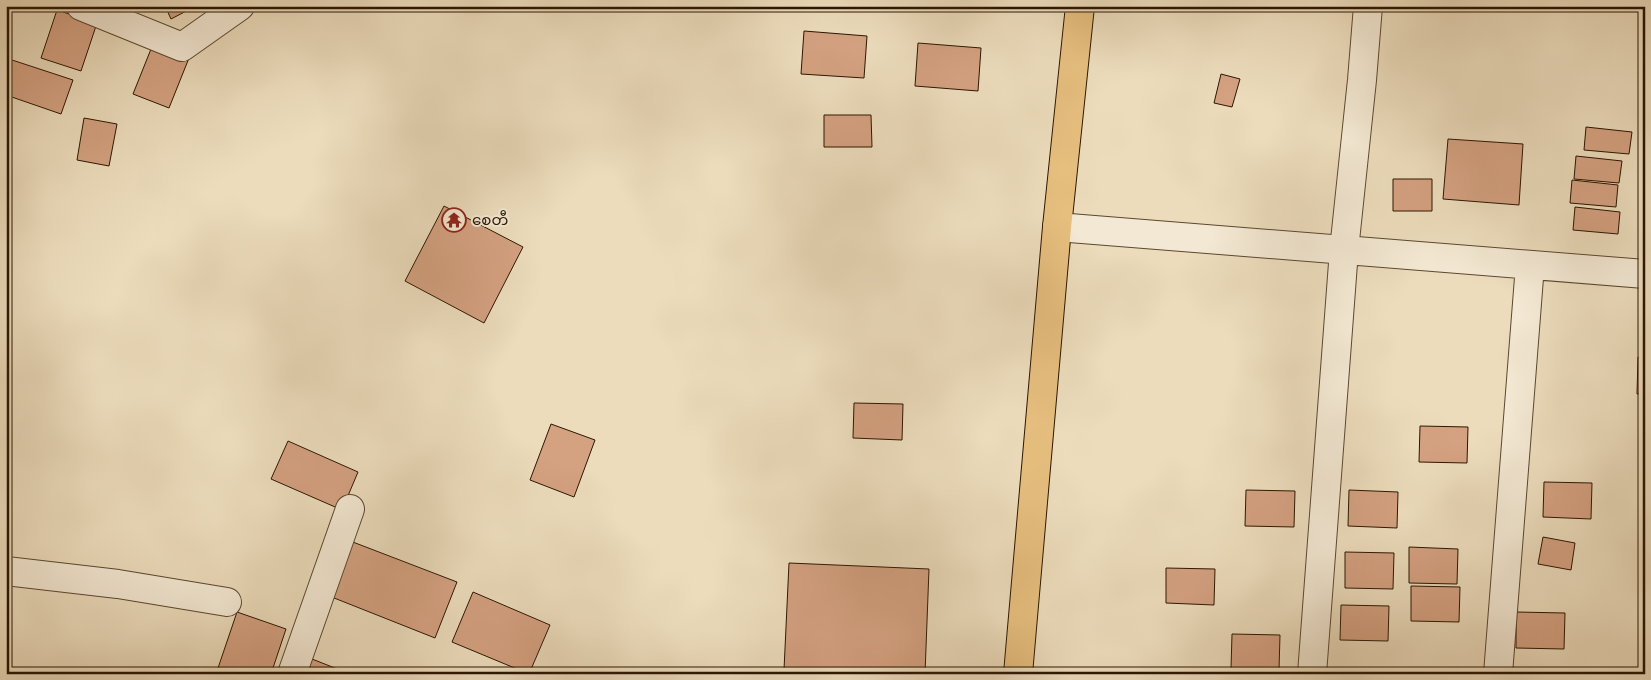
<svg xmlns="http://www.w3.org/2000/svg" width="1651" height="680" viewBox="0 0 1651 680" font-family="'Libre Caslon Text','Noto Sans Myanmar',serif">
<rect width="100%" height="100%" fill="#ecdcbc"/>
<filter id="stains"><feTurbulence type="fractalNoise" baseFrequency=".004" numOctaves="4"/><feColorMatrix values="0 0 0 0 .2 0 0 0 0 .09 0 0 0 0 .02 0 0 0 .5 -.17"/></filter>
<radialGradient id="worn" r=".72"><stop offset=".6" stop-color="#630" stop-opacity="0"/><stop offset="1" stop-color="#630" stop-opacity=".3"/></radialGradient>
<!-- building -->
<path fill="#d4a181" stroke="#2b1601" d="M165,6h31l-25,13z
M57,10l40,13 -16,48 -40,-13z
M804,31l63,5 -3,42 -63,-4z
M918,43l63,5 -3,43 -63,-5z
M153,44l36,14 -20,50 -36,-14z
M6,58l67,22 -12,34 -55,-19z
M1221,74l19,5 -8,28 -18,-4z
M824,115h47l1,32h-48z
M84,118l33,6 -8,42 -32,-6z
M1586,127l46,5 -3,22 -45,-4z
M1448,139l75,5 -4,61 -76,-6z
M1576,156l46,5 -3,22 -45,-4z
M1393,179h39v32h-39z
M1572,180l46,5 -2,22 -46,-4z
M444,206l79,41 -39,76 -79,-42z
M1575,207l45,5 -2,22 -45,-4z
M1638,357l7,1v36h-8z
M854,403l49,1 -1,36 -49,-2z
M551,424l44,16 -21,57 -44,-17z
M1420,426l48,1 -1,36 -48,-1z
M288,441l70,31 -16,38 -71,-31z
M1544,482l48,1 -1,36 -48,-2z
M1246,490l49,1 -1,36 -49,-1z
M1349,490l49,2 -1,36 -49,-2z
M1543,537l32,6 -4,27 -33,-6z
M345,539l112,43 -22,56 -111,-44z
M1409,547l49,2 -1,35 -48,-1z
M1345,552l49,1 -1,36 -48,-1z
M789,563l140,6 -4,105h-43l-98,-4z
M1166,568l49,1 -1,36 -48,-2z
M1411,586l49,1 -1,35 -48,-1z
M473,592l77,33 -21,49 -77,-32z
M1341,605l48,1 -1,35 -48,-1z
M237,612l49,17 -15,45h-55z
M1516,612l49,1 -1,36 -48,-1z
M1232,634l48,1 -1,35 -48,-1z
M312,659l38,15h-43z
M1505,672l48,1v1h-48z
M1597,672l27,2h-27z"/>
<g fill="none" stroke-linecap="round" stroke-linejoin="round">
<!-- minor casing -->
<g stroke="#5b4830" stroke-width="30">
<path id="minor" d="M81,6l101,41 58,-41
M1057,227l588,47
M6,571l112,13 109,18
M292,674l58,-165
M1312,674l32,-424 18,-170 6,-74
M1498,674l32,-409"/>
</g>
<!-- major casing -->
<g stroke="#2b1601" stroke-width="30">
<path id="major" d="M1018,674l39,-447 23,-221"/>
</g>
<!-- minor -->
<use href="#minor" stroke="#f3e8d3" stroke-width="28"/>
<!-- major -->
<use href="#major" stroke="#e6be7e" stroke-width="28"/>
</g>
<!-- icons -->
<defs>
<g id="temple-ring" transform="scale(1.25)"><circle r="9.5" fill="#f3e8d3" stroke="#8f2418" stroke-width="1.5"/><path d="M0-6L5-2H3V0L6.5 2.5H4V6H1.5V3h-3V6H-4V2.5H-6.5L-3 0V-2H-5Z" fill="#8f2418"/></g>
</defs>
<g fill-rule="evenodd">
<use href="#temple-ring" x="454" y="220"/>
</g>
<g text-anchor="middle" stroke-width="4" stroke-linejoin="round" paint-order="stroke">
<!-- poi labels -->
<g font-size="15" fill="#2b1601" stroke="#f3e8d3" text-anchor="start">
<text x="472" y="225">စေတီ</text>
</g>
</g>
<!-- margin -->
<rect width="1651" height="680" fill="none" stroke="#ecdcbc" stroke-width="25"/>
<rect x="8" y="8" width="1636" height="665" fill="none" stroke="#2b1601" stroke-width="2.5"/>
<rect x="12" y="12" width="1626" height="655" fill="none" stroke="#2b1601"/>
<rect width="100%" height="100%" filter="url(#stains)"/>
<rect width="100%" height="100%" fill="url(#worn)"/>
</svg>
